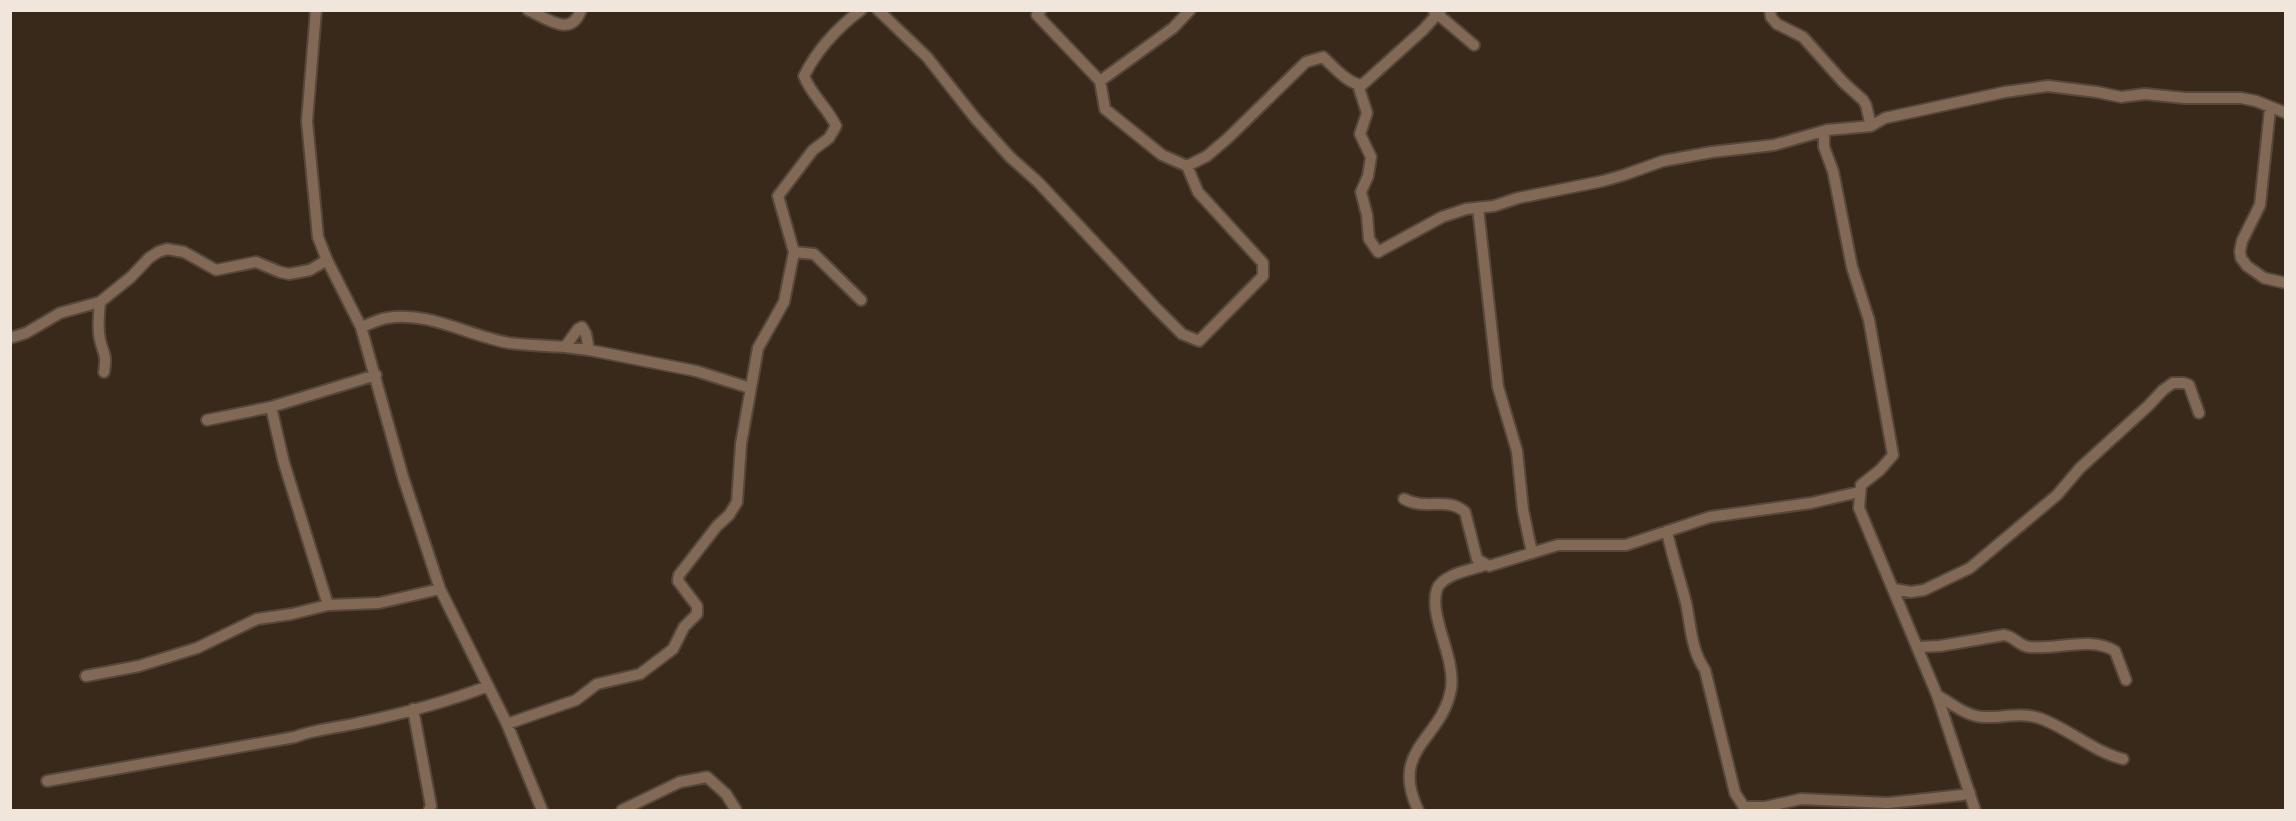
<svg xmlns="http://www.w3.org/2000/svg" width="2296" height="821" viewBox="0 0 2296 821" font-family="'Libre Baskerville',serif">
<rect width="100%" height="100%" fill="#38291b"/>
<g fill="none" stroke-linecap="round" stroke-linejoin="round">
<!-- minor casing -->
<g stroke="#55473a" stroke-width="14">
<path id="minor" d="M316,10l-9,111 11,116 9,23 34,67 42,150 37,112 67,135 35,86
M528,10c20,9 43,28 53,0
M878,10l49,47 48,61 35,39 28,25 118,126 26,26 17,7 64,-65v-13l-65,-71 -11,-26
M1041,10l-4,5 63,66 5,28 57,46 25,11 20,-10 21,-18 78,-76 17,-5c11,10 25,27 39,28l61,-55 18,-20
M1770,10l1,7 6,7 26,13 40,45 20,18 3,5 5,21
M1434,11l40,34
M1100,81l73,-53 17,-18
M1358,85l9,28 -7,21 11,23 -3,19 -7,16 6,23 2,24 9,13 64,-35 24,-8 28,-3 24,-8 85,-17 21,-6 39,-14 49,-9 62,-7 53,-15 44,-4 14,-8 120,-26 43,-6 49,6 24,5 24,-3 40,4h56l15,3 30,12
M2270,109l-10,96 -18,36 -2,10 1,7 6,8 17,12 22,5
M1827,130l-3,4v13l9,24 19,96 17,53 24,135 -13,15 -19,15 -2,23 78,187 38,115
M1478,208l20,179 19,64 6,59 9,43
M794,252l20,2 47,46
M100,302c-1,12 -3,25 0,38 4,16 7,14 4,32
M361,327c9,-3 18,-8 26,-9 43,-7 81,18 122,25 19,2 38,3 56,4l13,-18 4,-2 4,7 3,16 107,21 54,17
M10,338l16,-5 34,-20 40,-11 31,-25 18,-19 9,-6 9,-3 17,3 32,18 40,-8 24,10 9,2 21,-4 17,-10
M565,347l24,3
M271,407l13,56 44,142 51,-2 61,-14
M207,420l64,-13 105,-32
M1404,499c23,12 43,-3 61,13l12,47 12,7 69,-21h68l84,-28 101,-14 48,-11
M1667,531c5,25 13,48 19,72 5,23 5,47 19,67l30,123 9,14h21l36,-8 87,4 74,-8 8,-2
M1893,589l18,3 13,-2 46,-22 87,-73 23,-27 68,-62 15,-16 10,-7h11l5,2 10,28
M1918,647l22,-1 64,-11c10,1 15,11 25,12 28,3 61,-11 86,4l11,29
M86,676l53,-10 58,-18 60,-29 35,-5 36,-9
M1937,695c14,8 29,21 46,22 19,1 37,-5 56,1 29,10 53,33 84,41
M413,709l18,97 -2,4
M507,724l69,-24 21,-16 43,-10 33,-25 11,-22 13,-13v-8l-19,-25 1,-6 38,-49 12,-11 8,-13 4,-58 17,-96 26,-46 10,-50 -16,-56 35,-46 16,-12 7,-12c-9,-19 -24,-30 -32,-50 13,-26 33,-48 57,-66
M47,781l248,-44c20,-8 42,-9 63,-14 43,-9 89,-21 130,-37
M622,810l58,-28 27,-5 19,17 10,16
M1418,810c-29,-62 24,-70 33,-121 5,-32 -23,-73 -14,-100 6,-15 34,-19 48,-24"/>
</g>
<!-- minor -->
<use href="#minor" stroke="#826956" stroke-width="10"/>
</g>
<!-- border -->
<rect width="2296" height="821" fill="none" stroke="#f0e6dc" stroke-width="24"/>
</svg>
